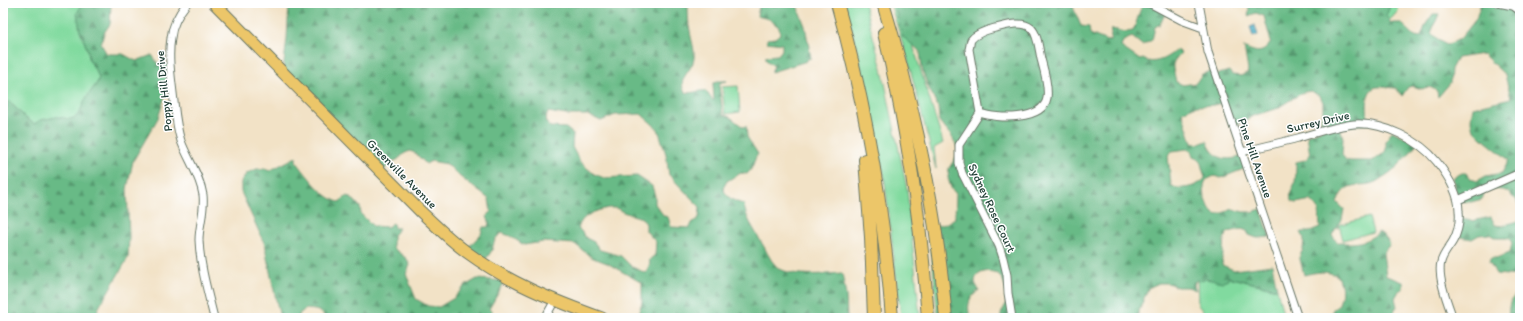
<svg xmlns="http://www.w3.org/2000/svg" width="1523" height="321" viewBox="0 0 1523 321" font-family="Itim,sans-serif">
<defs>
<pattern id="forest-firs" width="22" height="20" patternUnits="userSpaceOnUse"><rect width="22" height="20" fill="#68ba86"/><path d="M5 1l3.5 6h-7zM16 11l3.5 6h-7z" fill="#55986e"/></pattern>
<pattern id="water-rules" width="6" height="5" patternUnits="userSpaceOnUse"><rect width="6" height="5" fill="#4ab1c9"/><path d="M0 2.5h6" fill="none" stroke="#3d91a4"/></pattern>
</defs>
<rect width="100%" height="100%" fill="#fff"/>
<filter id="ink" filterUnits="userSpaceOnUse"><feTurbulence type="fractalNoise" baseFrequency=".025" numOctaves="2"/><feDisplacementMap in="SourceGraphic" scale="8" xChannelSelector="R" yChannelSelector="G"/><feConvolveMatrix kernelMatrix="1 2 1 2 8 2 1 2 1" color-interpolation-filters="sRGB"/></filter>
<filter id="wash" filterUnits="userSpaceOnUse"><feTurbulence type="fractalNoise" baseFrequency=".012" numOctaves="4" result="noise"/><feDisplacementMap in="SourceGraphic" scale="16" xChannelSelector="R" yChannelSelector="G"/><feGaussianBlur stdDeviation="0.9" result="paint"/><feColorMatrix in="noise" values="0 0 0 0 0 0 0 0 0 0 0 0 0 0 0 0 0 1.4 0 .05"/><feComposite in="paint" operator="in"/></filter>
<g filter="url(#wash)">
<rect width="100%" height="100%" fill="#f2e2c6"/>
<!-- green -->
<path fill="#81da9f" stroke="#508c6a" d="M3,3h77v28l8,20 1,8 10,18 -2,6 -11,15 -7,16 -5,4 -4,1 -13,-2 -16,3 -7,4c-12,-7 -19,-19 -31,-27z
M845,3h19l18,66 25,120 13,129h-19l-17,-143 -17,-83z
M890,3h10l43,140 -9,5 2,21 -29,-112z
M1388,3h4l7,7 -11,12 -10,-9z
M738,86l2,26 -15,2 -3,-27z
M1369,217l4,15 -30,8 -4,-15z
M930,234l6,28 6,56h-4z
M1197,276l30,1 50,12 7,29h-76l-10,-13z"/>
<!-- forest -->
<path fill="url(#forest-firs)" stroke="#447c5d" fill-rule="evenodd" d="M80,3h31l-1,21 -6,9 -3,11 6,10h16l13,7 16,-6 6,9h10l1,12 -4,20 -7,22 -25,43 -6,28 2,47 -1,22 -29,49 -3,11h-93v-221c12,8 19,20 31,27l7,-4 16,-3 13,2 4,-1 5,-4 7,-16 11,-15 2,-6 -10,-18 -1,-8 -8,-20 -3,-18 3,-5z
M292,3h396c0,9 0,19 2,28 1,9 5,18 4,27 -1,13 -18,20 -9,34 8,2 14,-2 21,-1l6,9h2l-1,-16 4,-3h10l-6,1 -2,3 4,30 7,2 13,10 3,-1 1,11 11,17c-5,6 -4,14 -11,20l-6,-1 -14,8 -4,7c3,9 11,14 21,16 1,13 10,25 16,36 6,9 9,19 16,26 12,12 51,8 66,7l4,23 1,22h-210l5,-16v-19l-35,-20 -16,-6 -16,-13 -32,-2 -19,3 -14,-9 -8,-3c-7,4 -8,9 -10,17 -2,4 -6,8 -8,12l-18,-12 15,-16 2,-7h5l1,-5 -2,-6 4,-4 -2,-13 -30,-23 -12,-12 -16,-3 -5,3 -11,-11 -5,-2 -5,2 -8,7 -4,1 -10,10 -100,-100 4,-33 2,-34zM548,112l18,3h22l13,6 14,-6 26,-1 17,15 8,25 3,21 31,32 -1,11 -7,5 -2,5 -19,-1 -3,-10 -4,-1 -9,-12v-8l-3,-10 -15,-10 -33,2 -10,-4 -14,-12 -8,-15 1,-13 -7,-6 -16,-1 -5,-6zM608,208h8l7,4 19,6 4,6v7l10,11 -1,13 -6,5 1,3 -4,10 -14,-6 -11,-11 -21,-6 -6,-8 -8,-4 -5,-7 -3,-2c3,-14 17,-18 30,-21z
M760,3h36l9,23 6,32 -4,1v2l-36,11 3,-6 -8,-6v-4l12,-1 4,-5v-6l-15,-2v-3l8,-1 5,-4 -1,-7 -10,-8 -12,-3z
M893,3h182l-2,4 8,19 8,1 1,7 17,7 3,-1 2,-11 14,3 7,-1c5,-11 5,-19 11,-28h7l15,9 -6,12 -5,3 -3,13 -10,5 -10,-8 -9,4 -2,6 19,13 3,-1c11,7 26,-2 34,-10l4,4c-12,12 -8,13 -5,29l7,3 13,-2 6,-9 11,-3 3,4 13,-4 3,4 10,1 5,-3 1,-3 -4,-23c12,6 19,8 27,-5l-7,-26 -8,-3 -8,3 1,-7 -1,-6h141v6l-3,7 5,7h10l14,13 6,1 5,-13 7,-10h6l-8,19 10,9 6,3 13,-6 16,-20 5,-16 20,1 19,9v197l-4,-11c-6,-3 -6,-6 -10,-8 -4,-2 -11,-1 -16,-2l-5,3 -3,7 -11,3 -12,-1 -7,-23 10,-5h4l5,6 6,2 9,-5 16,-3 7,-13c-9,-8 -33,-24 -37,-34 -2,-6 0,-13 1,-19l38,-9 -6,-23 -22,-21 -26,4 -6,11 -1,14 -12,14 -1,-6c-6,-4 -9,-5 -15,-2l-9,-3 -5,1 -6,9 -6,-8c-6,0 -13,-2 -19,-1 -14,2 -9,27 -9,37l-28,3 3,11 -1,17 4,5 4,1h22l11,-7 3,-4v-9l6,-10 25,12c-12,17 -21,27 -40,38 -16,9 -30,-4 -40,21l7,7 -2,11 -4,5v3h-2l-4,7 6,8c18,0 26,1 41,-11l4,3 7,9 -7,9 3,23 17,6v7l-4,2 -4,7 2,9 -2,2 -3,9 -60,-1 1,-8 5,-3c5,-11 5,-19 0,-30 -12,-6 -21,-4 -34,-1l-4,-16v-4l3,-5 1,-12 -3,-6h9l10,-4 -1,-17 -8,-11 -15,3 -5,-2c-2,-10 2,-11 4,-19 1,-7 1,-13 1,-20l9,-2 5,-5 -3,-20 16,-6 -2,-10 2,-9v-8l-3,-6 -9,-5 -7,1 -9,5 -19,12 -21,6 -21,11 -10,-24 -10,3 -18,1 -14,6 10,31 7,1 8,-3c7,18 18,21 36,15l3,12 -25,10 -7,-2 -8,4 -2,5 1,15 7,12 5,3 16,-6 10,3h9l9,-3 9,28 -13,1 -8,-3 -2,-4 -5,-2 -14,3 -4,7 -2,26 12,5 38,-5 5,24 -49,-12v3l-5,2 -18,-3 -10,2 -1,5 2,4 -8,-3h-11l-9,-4h-9l-11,5 -11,28 1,2h-137c-1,-8 7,-12 6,-21 0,-7 -3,-18 -9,-23 -7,-5 -23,-3 -23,8 0,2 3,6 4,8 -11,9 -12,15 -9,28h-24l-10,-92 9,-2 10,-6 1,-24 -5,-6 -3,-10 1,-10 8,-12 1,-8 -6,-11 -13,-16 -1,-14 -11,-23 -5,-16 -2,-16 -6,-6 -11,-9zM1187,149l4,2 2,6 7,3 5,18c-6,8 -19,11 -29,10l-5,-3 -3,-29 4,-5z
M296,157v4c10,13 27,37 43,41l8,-6 8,5 5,6 1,7 12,12 14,1 6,-4 1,5h5l-6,7v13l14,11 3,6 -4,9 10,25 12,7 11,1 15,-9 11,-12 12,-7 28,2 -16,28 9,9h-173c-3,-9 -12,-8 -19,-9l-6,4 -2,5h-18l-14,-65v-6l-25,-55v-10l6,-9 10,-4h9l3,2z
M1520,216v60l-24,-2 -7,-13 2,-3h5l14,-5 2,-10 -3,-5h-13l-7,-4 -10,1 -7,4 -17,-3 5,-17 12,2 19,-4 4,8 6,1 18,-5z
M1520,292v26h-11c-1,-11 0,-20 11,-26z"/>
<!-- water -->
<path fill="url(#water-rules)" stroke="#34777e" d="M1255,25l3,10 -5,2 -3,-10z"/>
</g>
<g filter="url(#ink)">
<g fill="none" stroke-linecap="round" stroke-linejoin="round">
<!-- street casing -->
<g stroke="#697767" stroke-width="9">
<path id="street" d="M187,3c-8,10 -15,23 -16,35 -3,18 0,37 2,55 2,16 3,33 8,48 7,19 19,34 22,54 2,16 -4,30 -4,45 1,26 9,53 15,78
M1149,3l32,17 22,8
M1199,3l9,49 90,266
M1498,3l15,3 7,5
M980,113c17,6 63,8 67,-15 2,-12 -3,-28 -6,-39 -2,-9 -3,-25 -10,-31 -9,-8 -26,-2 -36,0 -8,2 -19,5 -24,12 -1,2 -1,7 -2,9l11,64 -21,32v18l3,10 37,73 4,12 4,17 1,18 4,25
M1242,152c19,-5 37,-9 56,-14 18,-5 37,-12 56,-14 29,-2 66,16 83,38 11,14 22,31 22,49 1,10 -1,21 -6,30 -4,7 -10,13 -12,21 -4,15 7,42 12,56
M1458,200l62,-27
M545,318l10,-18"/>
</g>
<!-- primary casing -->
<g stroke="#697767" stroke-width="13">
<path id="primary" d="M214,3l206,208c16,15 31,30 48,42 41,30 87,48 134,65"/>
</g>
<!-- highway casing -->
<g stroke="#697767" stroke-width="14">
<path id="highway" d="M837,3c29,103 47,208 55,315
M883,3c31,103 54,208 63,315
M884,33c23,94 37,189 44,285
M865,160l6,77 3,81"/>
</g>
<!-- street -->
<use href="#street" stroke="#fff" stroke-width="7"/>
<!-- primary -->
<use href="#primary" stroke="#ecc669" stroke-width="11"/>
<!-- highway -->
<use href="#highway" stroke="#ecc669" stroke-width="12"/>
</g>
</g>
<g text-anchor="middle" stroke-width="3" stroke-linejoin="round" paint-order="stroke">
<!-- street labels -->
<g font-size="12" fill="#1f3d34" stroke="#fff">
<text transform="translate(164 91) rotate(-96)" y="4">Poppy Hill Drive</text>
<text transform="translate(1318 122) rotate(-13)" y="4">Surrey Drive</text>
<text transform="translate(1255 158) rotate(71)" y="4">Pine Hill Avenue</text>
<text transform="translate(402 174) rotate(45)" y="4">Greenville Avenue</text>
<text transform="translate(992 208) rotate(65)" y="4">Sydney Rose Court</text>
</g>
</g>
<!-- margin -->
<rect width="1523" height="321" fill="none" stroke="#fff" stroke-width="16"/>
</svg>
